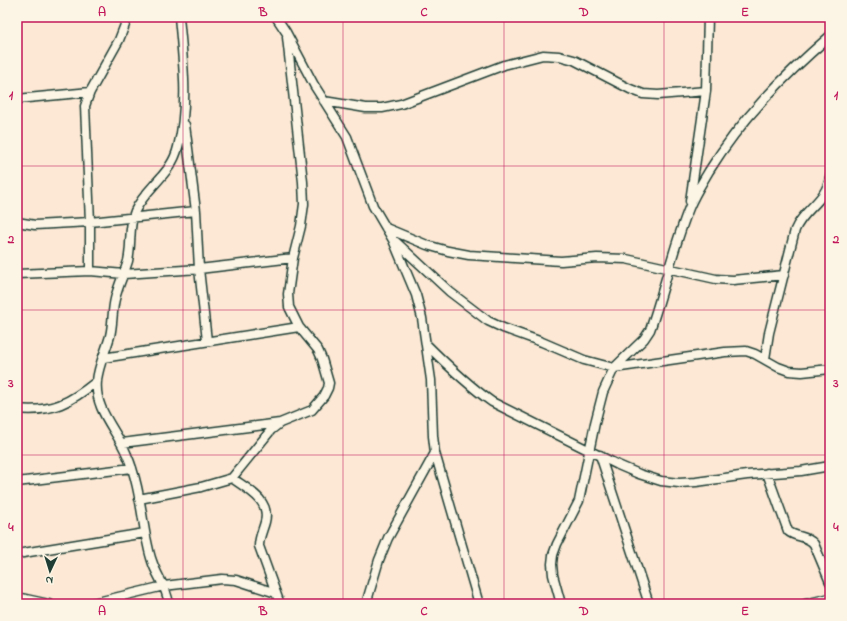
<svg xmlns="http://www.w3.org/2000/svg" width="847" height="621" viewBox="0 0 847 621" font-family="'Indie Flower',sans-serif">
<rect width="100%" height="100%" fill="#fce8d4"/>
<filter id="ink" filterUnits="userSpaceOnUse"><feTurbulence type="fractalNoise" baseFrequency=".025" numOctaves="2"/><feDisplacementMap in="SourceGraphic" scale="8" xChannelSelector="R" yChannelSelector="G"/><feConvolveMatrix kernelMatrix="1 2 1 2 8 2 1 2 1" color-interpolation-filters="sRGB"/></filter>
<g filter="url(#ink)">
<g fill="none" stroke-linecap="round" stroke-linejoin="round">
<!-- minor casing -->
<g stroke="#1f3d34" stroke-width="11">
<path id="minor" d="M276,17l10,15 28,53 33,52 26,69 20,34 23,55 6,23 9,62 2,56 2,17 44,151
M17,99l73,-7
M324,101l42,7h16l19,-4 103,-39 39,-10 16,1 15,4 56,29 13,5 15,1 48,-4
M185,125l11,86 3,58 8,72
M690,201l16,-110 2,-74
M17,222l18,3 55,-3 106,-11
M386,228l41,17 21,6 21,4 92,6 36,-3 29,1 90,20 17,1 51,-5
M396,242l54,50 38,29 15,7 39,14 42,18 30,8 111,-16 21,-1 9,3 23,13 11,4 13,1 28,-3
M90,271v-49l-5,-116 5,-14 29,-52 9,-23
M17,274l73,-3 34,3 75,-5 94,-11
M426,344c21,21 42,41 66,58l126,63 21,9 22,7 18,2 17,-1 51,-7 54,-4 29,-5
M103,358l196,-31
M765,359l4,-26 26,-103c9,-22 31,-28 35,-53
M17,409c35,4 54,-7 80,-28
M122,443l158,-20
M600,455l49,149
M767,473l21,58c8,7 19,4 26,13l16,38
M232,478c15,11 39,22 33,44 -2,8 -6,15 -6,24l21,58
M17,482l115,-14
M139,499l62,-12 31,-9 39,-48 9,-7 32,-13 12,-14 4,-8 1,-5 -7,-24 -4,-9 -19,-23 -10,-20 -1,-13 5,-36 8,-32 3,-22 -1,-22 -16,-145
M17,554l128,-21
M17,597l32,7
M89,604l75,-18 58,-7 14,1 40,13
M169,604c-3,-19 -12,-27 -17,-43 -3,-8 -4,-16 -6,-24 -5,-27 -8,-57 -19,-82 -10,-25 -33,-45 -30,-74 1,-15 9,-30 13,-45 3,-12 2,-25 5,-37 3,-13 9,-25 13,-38 4,-17 0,-34 7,-50 11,-24 37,-37 43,-64 11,-42 5,-87 1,-130
M366,604l13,-44 9,-22 47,-85
M561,604l-8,-29 -1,-11 1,-9 4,-11 22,-43 16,-78 8,-31 11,-24 30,-29 6,-9c14,-40 23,-82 39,-122 5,-13 13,-25 20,-37 32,-52 75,-95 121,-135
M805,604l25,-6"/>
</g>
<!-- minor -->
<use href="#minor" stroke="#fcf5e5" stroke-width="8"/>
</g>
</g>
<!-- grid -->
<path fill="none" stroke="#c2185b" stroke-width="1" stroke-opacity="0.55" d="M183,17v587M343,17v587M504,17v587M664,17v587M17,166h813M17,310h813M17,455h813"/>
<!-- margin -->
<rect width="847" height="621" fill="none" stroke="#fcf5e5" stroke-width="44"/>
<!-- north arrow -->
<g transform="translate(50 571) rotate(184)" stroke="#fcf5e5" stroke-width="3" paint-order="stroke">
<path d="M0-3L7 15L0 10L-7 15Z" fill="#1f3d34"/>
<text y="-6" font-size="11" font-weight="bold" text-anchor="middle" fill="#1f3d34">N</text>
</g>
<rect x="22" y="22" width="803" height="577" fill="none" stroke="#c2185b" stroke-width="1.5"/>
<g font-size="13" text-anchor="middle" font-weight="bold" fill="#c2185b">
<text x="102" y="16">A</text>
<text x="263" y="16">B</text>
<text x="424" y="16">C</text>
<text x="584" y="16">D</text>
<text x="745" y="16">E</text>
<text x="11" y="99">1</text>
<text x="836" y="99">1</text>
<text x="11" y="243">2</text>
<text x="836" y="243">2</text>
<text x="11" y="387">3</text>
<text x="836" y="387">3</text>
<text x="11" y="531">4</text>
<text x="836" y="531">4</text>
<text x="102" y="615">A</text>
<text x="263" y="615">B</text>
<text x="424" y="615">C</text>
<text x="584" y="615">D</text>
<text x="745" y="615">E</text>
</g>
</svg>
